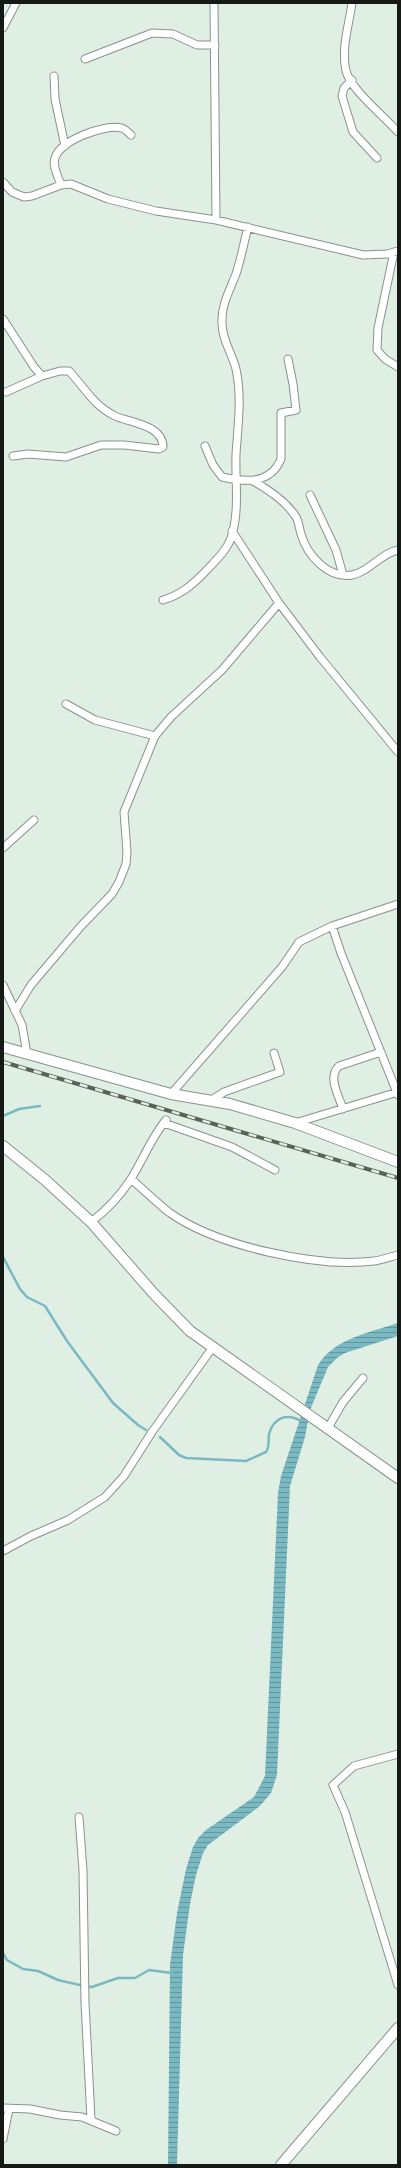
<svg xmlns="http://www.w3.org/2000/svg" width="401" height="2168" viewBox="0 0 401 2168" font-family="Montserrat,sans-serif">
<defs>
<pattern id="water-rules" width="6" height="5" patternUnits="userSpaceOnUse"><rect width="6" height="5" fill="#7ab8c2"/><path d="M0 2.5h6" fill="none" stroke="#63959d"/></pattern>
</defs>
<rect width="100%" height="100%" fill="#e0efe4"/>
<!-- water -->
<path fill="url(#water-rules)" d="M398,1323v13l-53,17 -8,5 -9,9 -18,43 -5,27 -15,49 -13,289 -6,18 -11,13 -52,39 -5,8 -7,22 -6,29 -7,51 -6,210h-9l2,-200 7,-52 9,-44 7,-22 5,-9 8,-8 48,-33 11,-21 13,-283 3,-17 37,-111c17,-27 51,-32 80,-42z"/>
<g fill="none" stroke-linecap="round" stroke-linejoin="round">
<!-- stream -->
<path stroke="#7ab8c2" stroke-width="2.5" d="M3,1116l16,-7 21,-3
M3,1257l17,32 7,8 18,9 22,35 46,62 25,22 8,5
M160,1437l19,18 7,3 60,3 20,-9c4,-5 2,-12 3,-18 5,-17 18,-21 32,-13
M3,1953l4,7 16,9 15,2 20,9 26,6 8,1 26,-9h17l14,-8 23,3"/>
<!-- street casing -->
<g stroke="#86948a" stroke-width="9">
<path id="street" d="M214,3l2,217
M352,3c-3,22 -11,45 -6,68 5,19 38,45 52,61
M3,28l13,-25
M85,59l67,-26 21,1 24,11h18
M54,76l1,23 10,47
M352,80l-8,8 -2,8 11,36 24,26
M3,182l9,10 12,5 8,-1 29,-11 10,-1 37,15 48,12 60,9 147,35 24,-1 11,-3
M61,185c-3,-9 -9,-19 -6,-27 5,-18 50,-34 66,-30 3,0 7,4 10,7
M394,252l-16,76 -1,22 8,9 13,8
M3,319l31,48 8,9 18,-5h9c16,17 24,34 46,45 16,7 48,9 48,31l-4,2 -35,-4h-23l-35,12 -38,-3 -15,2
M6,392l36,-16
M205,446l8,19 9,12c23,5 48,8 59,-18v-46l15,-3 -3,-26 -5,-25
M253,481c16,9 33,20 43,36 3,5 3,11 5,17 6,21 27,45 51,41 17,-3 29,-22 46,-25
M310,495l26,55 7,25
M232,531l47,72 41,54 78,95
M163,600c17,-5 28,-14 40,-26 10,-11 23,-22 28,-36 9,-27 4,-57 5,-84 2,-29 6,-57 0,-85 -4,-16 -14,-29 -14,-46 -1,-18 8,-33 14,-49 5,-15 8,-32 12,-47
M66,704l29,16 60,16
M3,848l31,-28
M332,926l9,27 57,142
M3,985l19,40 5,29
M15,1011l16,-26 50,-59 31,-32 7,-12 7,-18 1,-12 -3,-40 31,-76 16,-19 51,-47 57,-67
M171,1094l111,-127 17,-25 33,-16 66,-22
M210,1101l14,-9 56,-20 -6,-19
M343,1109c-4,-13 -16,-32 -4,-43l42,-14
M164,1123l68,24 43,23
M295,1123l103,-31
M131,1179c13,11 26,24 39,34 47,33 147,55 204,48 8,-1 16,-4 24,-6
M91,1222c16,-12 29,-26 40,-43 12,-19 20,-41 35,-59
M328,1428l15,-26 20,-24
M3,1551l28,-15 37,-16 37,-23 19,-21 28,-44 61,-85
M398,1754l-44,12 -21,19 12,27 53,173
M79,1817l4,53 2,133 6,116
M3,2108l27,1 30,6 22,2 34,14
M3,2139l6,-30"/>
</g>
<!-- secondary casing -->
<g stroke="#86948a" stroke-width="12">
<path id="secondary" d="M3,1047l168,47 59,10 65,19 103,39
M3,1146l41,33 47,43 63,72 36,37 208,147
M281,2165l117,-137"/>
</g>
<!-- street -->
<use href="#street" stroke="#fff" stroke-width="7"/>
<!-- secondary -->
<use href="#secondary" stroke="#fff" stroke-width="10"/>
<!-- rail casing -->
<g stroke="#59615b" stroke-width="4">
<path id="rail" d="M3,1062l395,116"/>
</g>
<!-- rail -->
<use href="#rail" stroke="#e0efe4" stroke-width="2.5" stroke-dasharray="8" stroke-linecap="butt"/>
</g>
<!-- border -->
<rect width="401" height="2168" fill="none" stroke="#151a16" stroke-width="8"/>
</svg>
